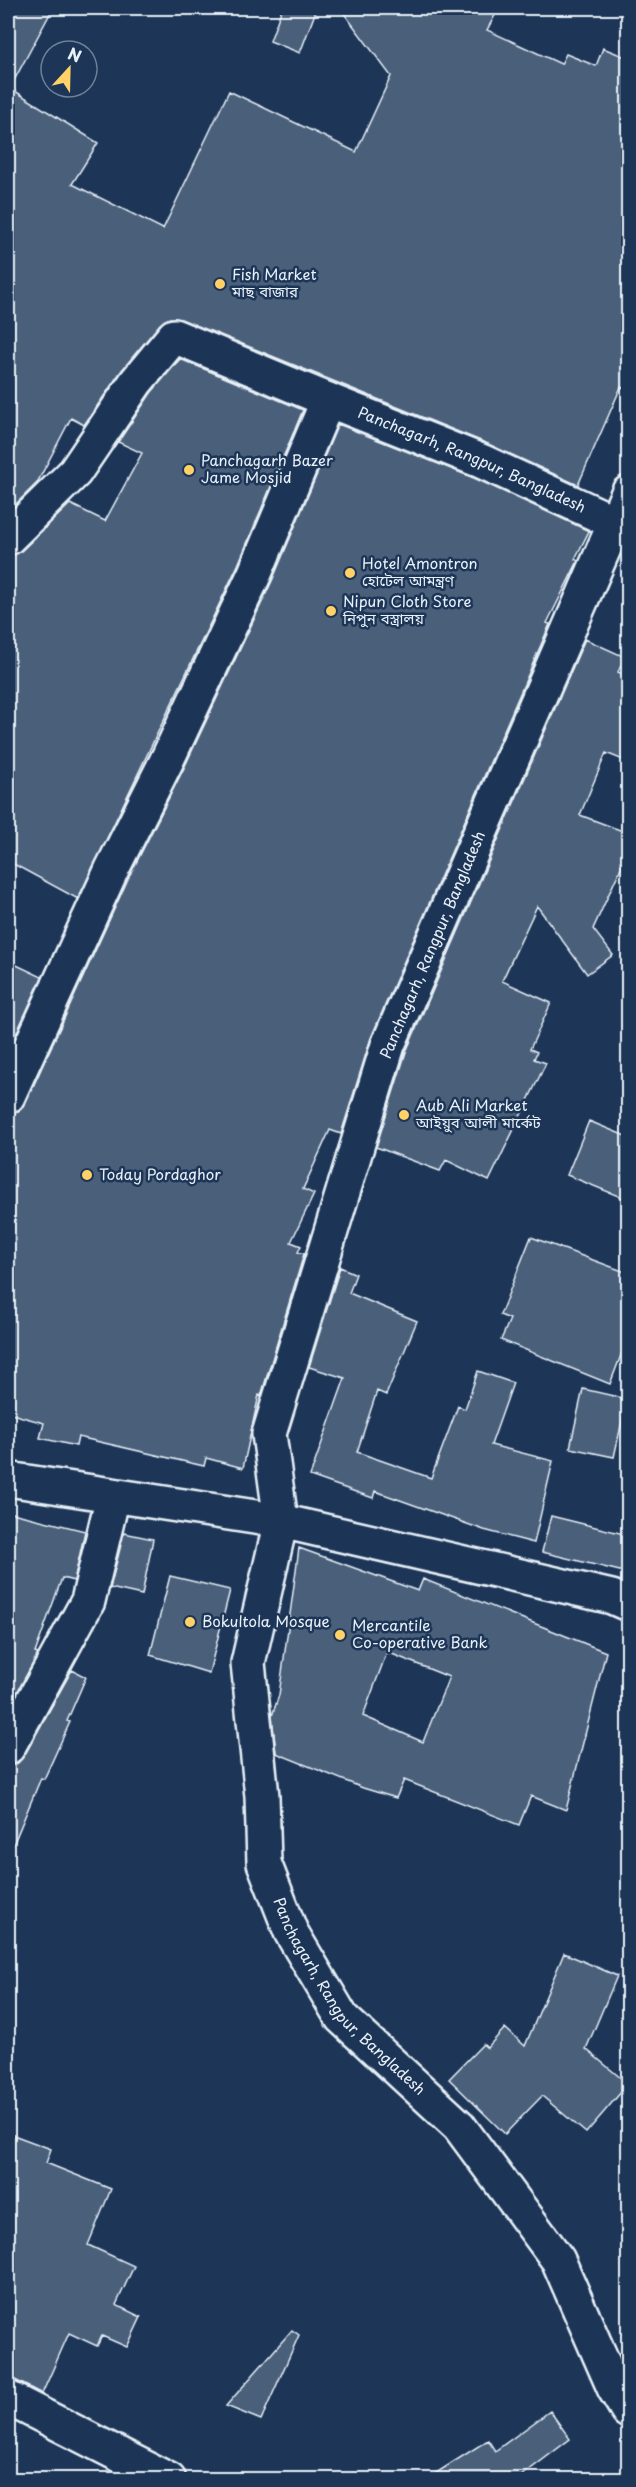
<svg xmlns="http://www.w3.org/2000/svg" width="636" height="2487" viewBox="0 0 636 2487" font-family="'Playpen Sans','Noto Sans Bengali',sans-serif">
<rect width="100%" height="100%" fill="#1d3557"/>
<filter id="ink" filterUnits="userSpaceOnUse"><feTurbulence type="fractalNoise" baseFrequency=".0167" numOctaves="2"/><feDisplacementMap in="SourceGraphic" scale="12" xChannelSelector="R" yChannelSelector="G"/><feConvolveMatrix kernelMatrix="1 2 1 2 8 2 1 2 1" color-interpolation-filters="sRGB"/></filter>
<g filter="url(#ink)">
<!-- building -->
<path fill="#495e7a" stroke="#e8f1f8" stroke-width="1.5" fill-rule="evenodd" d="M8,8h45l-43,80 88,55 -26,41 91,45 66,-138 127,61 35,-76 -51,-68h159l-12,22 74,34 5,-10 30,12 7,-18 25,10v332l-7,-3 -43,98 -90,-41 -307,-125 -11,-1 -10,6 -38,46 -38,55 -13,-7 -34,65 -29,29z
M282,8h35l-17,45 -30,-12z
M180,359l123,51 -65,155 -160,334 -70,-38v-305l13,-5 49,-47 35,17 37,-68 -24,-11 33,-49z
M338,424l136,54 115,53 -14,28 3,2 -31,62 3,1 -179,414 -30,96 -11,-4 -27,59 11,5 -23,48 10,4 -3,6 6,2 -43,142 -2,-1 -16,73 -37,-10 -2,8 -126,-29 -2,9 -36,-8 4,-15 -36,-10v-299l10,-2 7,-8 103,-225 56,-111 88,-187z
M585,639l40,18 -7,15 10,4v86l-22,-9 -26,62 48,18v19l-35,77 20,26 -26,19 -50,-68 -35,75 49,22 -21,46 7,3 -3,7 12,4 -57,118 -43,-21 -6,11 -64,-24 30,-95z
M8,961l34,16 -34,75z
M589,1121l39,16v63l-61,-25z
M531,1237l97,36v64l-18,47 -109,-44 9,-21 -10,-4z
M340,1267l16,7 -7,19 68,28 -31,74 -9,-4 -20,61 74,26 27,-72 7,3 13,-38 35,12 -22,62 62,16 -19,82 -50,-13 -109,-39 -2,7 -63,-22 35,-98 -36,-11z
M583,1389l44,10 -13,58 -44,-9z
M8,1512l77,19 -11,50 -12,-3 -27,75 3,1 -30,55z
M551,1516l77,19v38l-86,-21z
M124,1533l29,6 -11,56 -32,-7z
M299,1548l119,43 5,-12 183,73 -40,158 -35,-14 -12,29 -115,-45 -8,18 -33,-10 -87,-35 -4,-37 7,-21zM387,1652l62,25 -26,65 -60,-26z
M170,1576l60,14 -21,83 -59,-18z
M72,1670l14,7 -19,44 3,1 -26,57 -3,-1 -33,79v-89l10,-5 6,-7z
M564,1953l53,23 -31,73 42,35 -42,49 -44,-37 -37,38 -56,-55 34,-35 4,4 18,-20 20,18z
M8,2133l43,16 -5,14 65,26 -23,56 46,21 -18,39 25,12 -14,30 -25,-11 -5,10 -28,-13 -27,61 -25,-13 -9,-2z
M292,2330l7,5 -38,85 -35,-14z
M550,2411l20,28 -54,41h-91l63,-40 7,11z"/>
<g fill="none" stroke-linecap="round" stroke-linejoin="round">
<!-- minor casing -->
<g stroke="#e8f1f8" stroke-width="38">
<g id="minor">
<path id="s1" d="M628,493l-240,552 -119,389 12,87 -33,142 14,133 2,67 27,69 51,86 117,108 99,134 56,128 14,23"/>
<path d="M8,538l67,-66 61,-90 38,-46 154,64"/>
<path id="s2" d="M8,1096l103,-225 56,-111 88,-187 73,-173 153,61 135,62"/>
<path d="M8,1747l80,-146 25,-105"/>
<path d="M8,2398l161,82"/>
</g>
</g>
<!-- tertiary casing -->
<g stroke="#e8f1f8" stroke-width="38">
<path id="tertiary" d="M8,1479l273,42 331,76 16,7"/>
</g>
<!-- minor -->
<use href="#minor" stroke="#1d3557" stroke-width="33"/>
<!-- tertiary -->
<use href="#tertiary" stroke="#1d3557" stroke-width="33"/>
</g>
</g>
<!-- markers -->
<g fill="#ffd166" stroke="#1d3557" stroke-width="2">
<circle cx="220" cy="284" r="6"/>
<circle cx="189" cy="470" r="6"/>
<circle cx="350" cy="573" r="6"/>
<circle cx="331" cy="611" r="6"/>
<circle cx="404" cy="1115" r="6"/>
<circle cx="87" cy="1175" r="6"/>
<circle cx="190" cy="1622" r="6"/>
<circle cx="340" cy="1635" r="6"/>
</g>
<g text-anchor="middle" stroke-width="5" stroke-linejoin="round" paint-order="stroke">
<!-- poi labels -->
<g font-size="15" fill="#e8f1f8" stroke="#1d3557" text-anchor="start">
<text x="232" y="280">Fish Market<tspan x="232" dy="17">মাছ বাজার</tspan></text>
<text x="201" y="466">Panchagarh Bazer<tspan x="201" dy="17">Jame Mosjid</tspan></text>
<text x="362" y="569">Hotel Amontron<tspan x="362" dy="17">হোটেল আমন্ত্রণ</tspan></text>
<text x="343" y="607">Nipun Cloth Store<tspan x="343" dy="17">নিপুন বস্ত্রালয়</tspan></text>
<text x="416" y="1111">Aub Ali Market<tspan x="416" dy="17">আইয়ুব আলী মার্কেট</tspan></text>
<text x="99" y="1180">Today Pordaghor</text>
<text x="202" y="1627">Bokultola Mosque</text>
<text x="352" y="1631">Mercantile<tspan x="352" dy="17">Co-operative Bank</tspan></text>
</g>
<!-- street labels -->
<g font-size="15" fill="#e8f1f8" stroke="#1d3557">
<text dy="5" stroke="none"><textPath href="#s2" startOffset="922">Panchagarh, Rangpur, Bangladesh</textPath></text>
<text transform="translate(433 945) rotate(-67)" y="5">Panchagarh, Rangpur, Bangladesh</text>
<text dy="5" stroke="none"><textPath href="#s1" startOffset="1604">Panchagarh, Rangpur, Bangladesh</textPath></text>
</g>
</g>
<!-- margin -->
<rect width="636" height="2487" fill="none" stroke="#1d3557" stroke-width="30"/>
<rect x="15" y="15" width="606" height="2457" fill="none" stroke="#e8f1f8" stroke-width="2" filter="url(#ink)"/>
<!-- north arrow -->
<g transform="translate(69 69) rotate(22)"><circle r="28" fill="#1d3557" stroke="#6e8097" stroke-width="1.5"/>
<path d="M0-4.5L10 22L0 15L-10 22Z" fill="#ffd166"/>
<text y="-9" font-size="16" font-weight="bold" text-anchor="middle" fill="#e8f1f8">N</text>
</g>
</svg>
